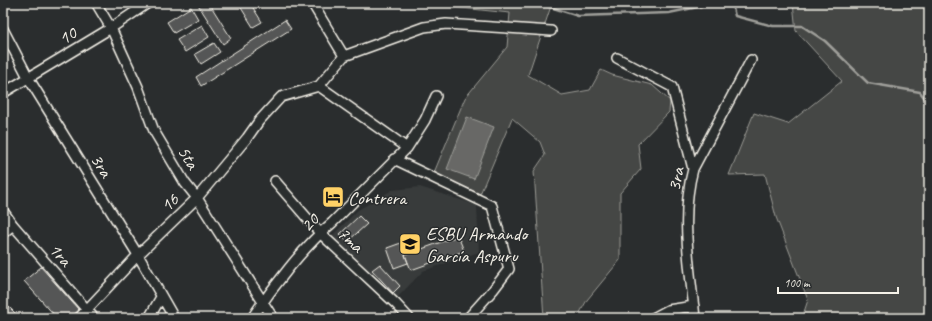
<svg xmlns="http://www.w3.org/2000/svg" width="932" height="321" viewBox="0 0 932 321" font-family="Caveat,sans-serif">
<rect width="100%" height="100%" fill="#2a2d2e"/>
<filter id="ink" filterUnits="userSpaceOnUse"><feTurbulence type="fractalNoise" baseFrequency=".025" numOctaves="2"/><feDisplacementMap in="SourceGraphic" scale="8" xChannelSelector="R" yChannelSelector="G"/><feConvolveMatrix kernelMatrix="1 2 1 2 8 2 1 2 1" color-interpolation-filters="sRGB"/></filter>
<g filter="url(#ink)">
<!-- built -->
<path fill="#373a3a" d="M420,187l57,18 2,47 -56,19 -26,27 -65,-62 26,-26 34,-20z"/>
<!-- green -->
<path fill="#444645" stroke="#9c9c96" d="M453,3h99l-24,72 34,20 28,-5 11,-20 11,5 40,10 18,16 -1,11 -31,32 3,25 -21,24v67l-33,40 -10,18h-33l-10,-147 11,-16 -5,-13 -28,-24 -32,76 -47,-19 32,-77 42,-51 3,-34 -58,-6z
M793,3h136v315h-127l6,-18 -32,-83 -11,-43 -36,1 25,-62 34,11 54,-43 -46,-50z"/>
<!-- water -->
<path fill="#676866" stroke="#9f9f9a" d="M467,117l27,10 -20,52 -27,-10z"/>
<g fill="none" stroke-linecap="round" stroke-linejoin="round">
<!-- stream -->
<path stroke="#9f9f9a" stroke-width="2.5" d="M538,3l40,13 91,-3 48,-10
M729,3l4,5 2,8 38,10h29l23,15 43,42 52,9 9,12"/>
</g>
<!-- building -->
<path fill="#555756" stroke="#f4f1e8" d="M197,3h12l22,35 -8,6z
M238,3h12l12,19 -9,5z
M191,7l7,12 -24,14 -7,-11z
M285,20l6,9 -90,57 -5,-9z
M202,25l7,12 -24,15 -8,-12z
M214,43l6,9 -19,12 -6,-10z
M359,216l8,8 -20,18 -7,-8z
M458,236l6,15 -53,19 -6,-15z
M401,243l7,20 -14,5 -7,-20z
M380,264l20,22 -7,7 -21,-23z
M41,267l38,43 -9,8h-13l-33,-37z
M3,301l16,16 -1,1h-15z"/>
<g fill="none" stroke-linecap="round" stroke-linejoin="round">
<!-- street casing -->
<g stroke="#f4f1e8" stroke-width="12">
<path id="street" d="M96,3l15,25 27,59 16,44 31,52 12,15 76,120
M312,3l32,53
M3,29l26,50 109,176 36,63
M617,58l55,29 21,82
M319,86l25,-30 80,-29 22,-3 105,7
M319,86l88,62
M3,93l108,-65 37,-25
M394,159l98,47 17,63 -16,21 -25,28
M275,181l45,52 76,71 13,14
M3,211l10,14 81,93
M3,233l10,-8
M79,318l59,-63 59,-57 50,-60 12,-17 22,-24 38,-11
M149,318l12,-21
M252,318c20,-30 53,-73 80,-95l75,-75 18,-28 11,-24
M653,318l15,-8 26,-4
M695,318c-5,-49 -15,-101 -2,-149l58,-109"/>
</g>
<!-- street -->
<use href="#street" stroke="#2a2d2e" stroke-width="9"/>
</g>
</g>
<!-- icons -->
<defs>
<g id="hotel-square" transform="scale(1.15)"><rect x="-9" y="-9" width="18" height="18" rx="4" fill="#ffd166" stroke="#2a2d2e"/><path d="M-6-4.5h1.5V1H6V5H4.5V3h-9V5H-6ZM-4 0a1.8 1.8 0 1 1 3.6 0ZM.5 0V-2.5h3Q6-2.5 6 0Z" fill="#111"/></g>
<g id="school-square" transform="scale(1.15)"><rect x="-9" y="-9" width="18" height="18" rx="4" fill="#ffd166" stroke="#2a2d2e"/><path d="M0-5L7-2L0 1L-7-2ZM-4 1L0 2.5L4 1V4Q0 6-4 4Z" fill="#111"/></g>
</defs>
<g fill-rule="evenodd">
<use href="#hotel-square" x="333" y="197"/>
<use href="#school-square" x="410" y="244"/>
</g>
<g text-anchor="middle" stroke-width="3" stroke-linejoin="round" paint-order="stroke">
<!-- street labels -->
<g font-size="19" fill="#f4f1e8" stroke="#2a2d2e">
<text transform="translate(67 35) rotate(-32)" y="7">10</text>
<text transform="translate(189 157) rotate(59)" y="7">5ta</text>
<text transform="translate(102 165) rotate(58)" y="7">3ra</text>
<text transform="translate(675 179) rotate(-78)" y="7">3ra</text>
<text transform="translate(169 202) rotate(-44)" y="7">16</text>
<text transform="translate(309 222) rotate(-45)" y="7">20</text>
<text transform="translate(351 239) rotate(43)" y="7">7ma</text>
<text transform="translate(61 254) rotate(49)" y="7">1ra</text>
</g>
<!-- poi labels -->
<g font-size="19" fill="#f4f1e8" stroke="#2a2d2e" text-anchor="start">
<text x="348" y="204">Contrera</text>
<text x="426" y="240">ESBU Armando<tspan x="426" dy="22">García Aspuru</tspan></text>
</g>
</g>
<!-- margin -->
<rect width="932" height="321" fill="none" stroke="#2a2d2e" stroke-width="16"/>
<rect x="8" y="8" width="916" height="305" fill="none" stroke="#f4f1e8" stroke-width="1.5" filter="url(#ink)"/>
<!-- scale -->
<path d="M778 287v6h120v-6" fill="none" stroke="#f4f1e8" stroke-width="2"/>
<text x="784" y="287" font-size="12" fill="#f4f1e8" stroke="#2a2d2e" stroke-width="3" paint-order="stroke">100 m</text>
</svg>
